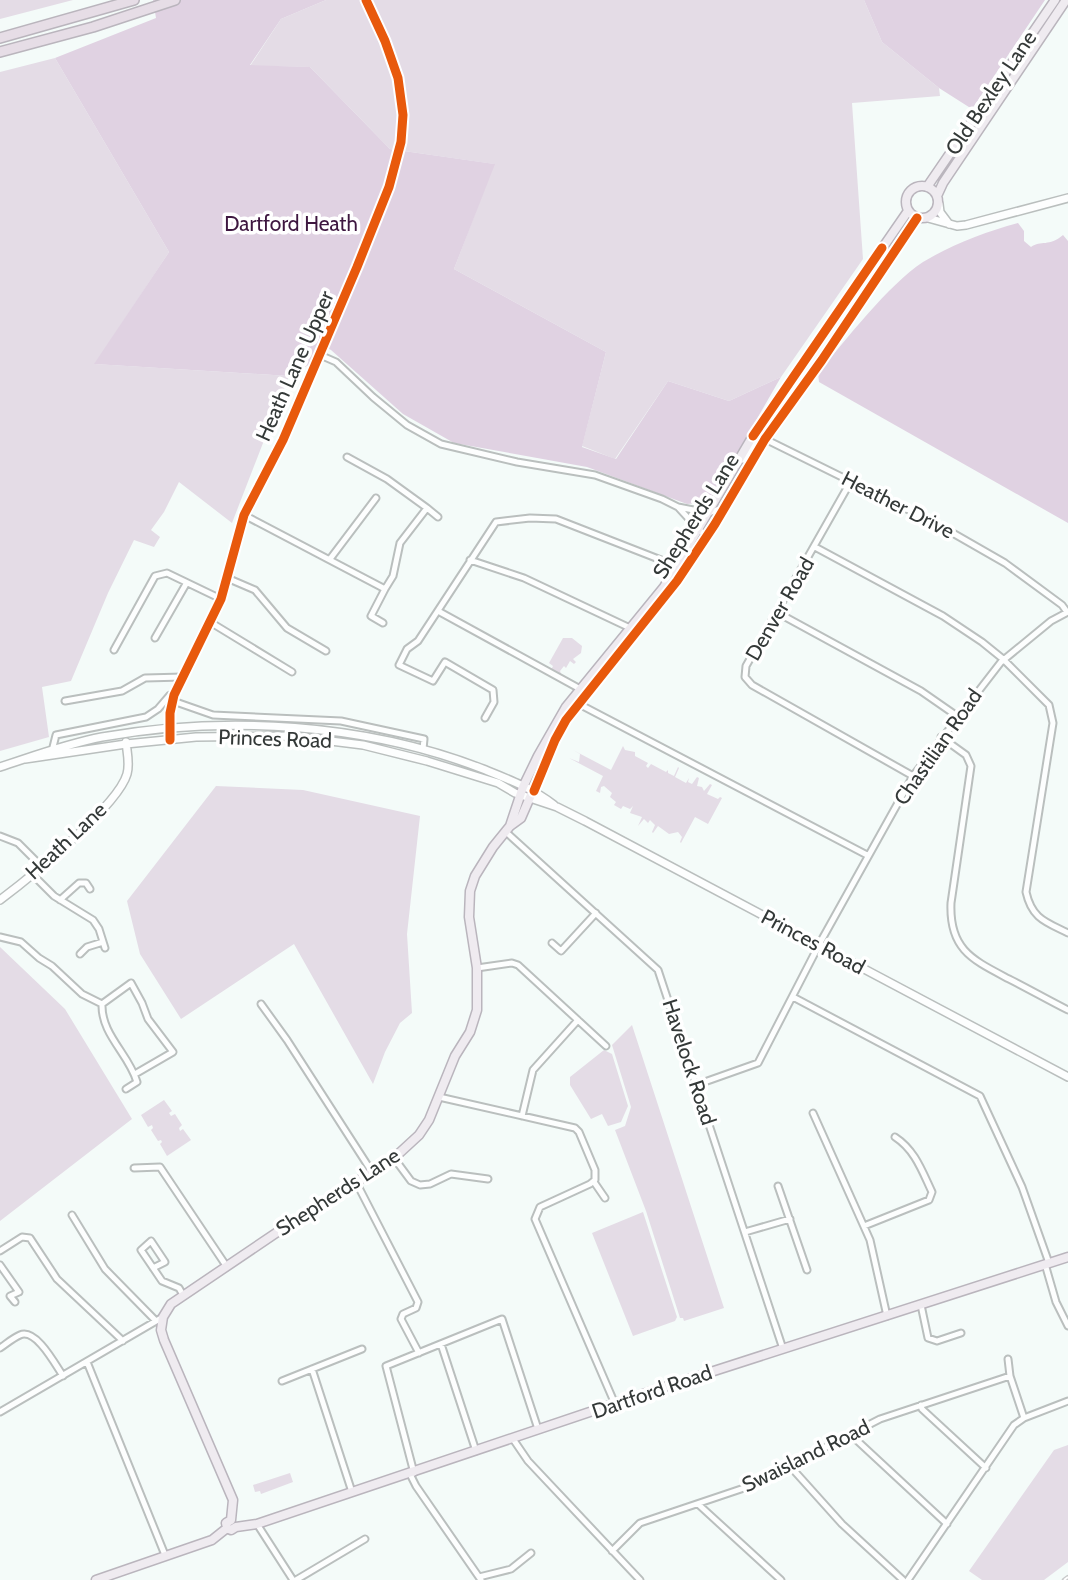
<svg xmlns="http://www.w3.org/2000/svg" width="1068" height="1580" viewBox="0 0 1068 1580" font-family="Cabin,sans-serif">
<rect width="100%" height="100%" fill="#f4fbf9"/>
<!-- green -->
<path fill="#e4dce6" d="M0,0h73l-73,19z
M326,0h538l18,42 57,46 1,8 -88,7 11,156 -82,118 -52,24 -61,-20 -53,78 -33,-13 24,-94 -152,-83 40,-105 -104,-15 -80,-82 -60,-1 31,-47z
M55,58l114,194 -74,112 194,12 -57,147 -53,-41 -15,30 -13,18 9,7 -6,10 -20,-7 -26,53 -37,88 -29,6 7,50 -49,14v-679z
M563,638h9l10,8 -1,7 -8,6 3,3 -2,2 -4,-3 -4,7 -2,-2 -4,5 2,5 -11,-6 2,-4 -4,-3z
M623,746l2,4 10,2v4l13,7 -2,3 2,2 3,-4 15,8 2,-2v3l6,3 4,-9 1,1 -4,9 11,6 3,-5 -1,4 4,2 5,-7 2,1 -2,8 5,1 2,4 6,-7 2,1 -5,9 11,5 2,-2 2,1 -14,26 -13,-7 -14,26 -1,-1 2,-5 -4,-5 -9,2 -11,-8 -5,7 -1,-1 3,-7 -5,-5 -2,3 -4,-4 -6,7 4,-9 -12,-4 3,-7 -3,3 -7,-3 -2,3 -7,-4 2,-3 -6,-5 2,-4 -8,-7 -3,1 -1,6 -4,-2 7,-15 -34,-18 10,4 1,-8 -7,-4 38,20z
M216,786l87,4 117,26 -13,118 5,79 -12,10 -15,29 -12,32 -79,-140 -113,75 -41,-65 -13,-53z
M0,947l65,62 67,110 -132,102z
M632,1025l92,283 -40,13 -1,-3h-3l-34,-107 -31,-81 10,-4 6,-19 -19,-62z
M604,1050l8,4 16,52 -7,16 -13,4 -6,-12 -11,5 -21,-34v-8z
M164,1100l8,11 -3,2 2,3 4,-2 7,11 -3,3 1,3 3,-2 8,11 -24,16 -7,-12 2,-2 -1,-2 -3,1 -7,-11 2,-2 -1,-3 -4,2 -7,-12z
M643,1212l34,105 -2,4 -42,15 -41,-103z
M1068,1445v117l-24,18h-62l-13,-9 85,-121z
M290,1473l3,9 -32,12 -1,-3 -5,1 -2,-7z"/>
<!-- forest -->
<path fill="#e0d2e2" d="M153,0h173l-45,19 -31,46 60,2 80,82 105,15 -41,105 152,83 -24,95 34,12 52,-78 61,20 52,-24 -69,120 -12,6 -13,1 -100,-37 -133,-24 -51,-29 -72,-64 -9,-5 -8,17 -25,14 -195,-12 75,-112 -114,-194 101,-40z
M864,0h181l-73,109 -33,-21 -57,-46z
M1018,223l6,8v10l7,6c10,-7 18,0 32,-12l5,6v282l-249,-141 -1,-9c27,-32 71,-89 105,-111 30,-18 62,-30 95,-39z"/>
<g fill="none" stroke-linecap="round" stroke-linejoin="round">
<!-- street casing -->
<g stroke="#babfbe" stroke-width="9">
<path id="street" d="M320,355l16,7 37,35 34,28 34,19 76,18 78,13 67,24 16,8 31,6 15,-6
M347,457l40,22 40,29 -27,35 -7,33 -8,13
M743,460l14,-19 8,-2 172,85 68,39 57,42 5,7
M851,481l-105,185 -1,11 7,8 161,91
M678,507l21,23 9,6
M427,508l11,9
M244,515l141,74 -14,27 12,7
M815,547l128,69 39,26 21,17 46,46 4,18 -27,169c6,27 20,30 42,41
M330,559l46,-61
M470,560l54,18 106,50
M227,578l28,12 32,38 39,23
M438,611l144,79
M778,613l143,78 36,25
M210,622l82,50
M155,638l31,-54
M114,650l41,-74 12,-3 54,26
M65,701l57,-10 23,-13 38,-1
M173,701l40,14 128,6 83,18 -1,10
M577,703l290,152
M485,718l9,-16 -1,-12 -48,-28 -12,19 -34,-16 8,-16 11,-8 78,-119 34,-4 26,1 123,48
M941,737l25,18 5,11 -20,137c-2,47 22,57 58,76 20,10 39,21 59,31
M53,747l3,-12 90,-18 12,-8 12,-14h4
M506,832l152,138 125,379
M0,836l18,7 23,23
M32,874l22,22 39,24 6,9 6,19
M60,900l19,-17h7l4,6
M0,937l21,5 18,16 13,8 30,28 20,10c-1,31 27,50 35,78l-11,7
M552,943l9,8 35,-38
M80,954l7,-7 16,-5
M477,968l35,-5 6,2 88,81
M793,997l187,99 42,91 27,76
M102,1004l29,-21 11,20 6,16 25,33 -38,22
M261,1004l26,36 85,132
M696,1085l62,-22 63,-122 92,-165 88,-114 50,-41 17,-9
M439,1097l136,31 4,4 16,38v10l-5,4 -50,23 -5,12 80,185
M813,1113l57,127 17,76
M522,1116l11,-46 45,-50
M394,1158l17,23 9,4 10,-1 21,-10 37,5
M134,1168l26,-1 67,100
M356,1182l62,120 -2,6 -13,6 -2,5 18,34
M594,1182l11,16
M778,1186l29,84
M72,1215l33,54 50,51
M864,1226l65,-26 3,-8c-10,-21 -17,-42 -37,-55
M745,1232l45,-13
M0,1251l22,-14 8,1 27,41 66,62
M1045,1264l11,38 12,24
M0,1265l19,27 -9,4 5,6
M153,1268l12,-6 -14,-21 -10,9 21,31 17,7 4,7
M921,1305l7,33 9,3 24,-8
M441,1344l35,107
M0,1348c6,-4 13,-10 20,-13 16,-7 35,29 43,41
M1008,1359l2,17 14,42
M87,1362l78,193
M312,1369l40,123
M282,1381l80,-32
M921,1405l1,4 64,59
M0,1412l163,-95
M850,1434l97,90
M513,1439l15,22 112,119
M789,1465l53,59 61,56
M414,1473l-28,-107 116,-47 36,110
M410,1474l6,12 65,94
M698,1504l83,76
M257,1524l36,56
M612,1551l28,-28 110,-37 130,-67 130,-43
M479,1577l32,-8 20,-16
M296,1580l69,-41
M908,1580l106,-155 10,-7 44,-17"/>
</g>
<!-- secondary casing -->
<g stroke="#babfbe" stroke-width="10">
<path id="secondary" d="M939,204l1,8 9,12
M928,218l29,8 9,-1 102,-27
M170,740v-27l4,-18 47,-96 23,-84 39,-75 74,-173 32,-80 12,-45 2,-27 -5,-37 -13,-37 -19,-41
M25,759l101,-15 70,-7 94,-1 73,9 64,16 71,22 17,10 42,14 28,14 483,256
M0,767c34,-11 66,-23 102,-30 124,-22 263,-14 381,32 25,10 49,19 71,36
M0,900c28,-21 118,-94 127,-126 3,-10 0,-22 -1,-32"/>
</g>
<!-- primary casing -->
<g stroke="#bab5bd" stroke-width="11">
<path id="primary" d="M906 202a16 16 0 1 1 32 0a16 16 0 1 1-32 0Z
M927,187l128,-187
M937,196l6,-13 123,-183
M510,826l13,-39 15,-31 28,-49 98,-120 90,-153 154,-223
M227,1528l4,2 5,-3 21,-3 401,-135 410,-132
M96,1580l116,-40 15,-12 -1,-5 5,-3 2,-20 -69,-160 -3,-10 2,-13 8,-13 105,-71 118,-75 25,-23 10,-15 26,-64 15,-24 7,-22v-42l-8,-51 1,-26 5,-15 18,-29 17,-21 11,-8 34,-78 11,-20 111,-139 38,-57 50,-85 57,-79 95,-142"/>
</g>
<!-- highway casing -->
<g stroke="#bab5bd" stroke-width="12">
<path id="highway" d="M0,38l134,-38
M0,52l93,-25 82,-27"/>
</g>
<!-- street -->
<use href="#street" stroke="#fdfefe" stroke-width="5"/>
<!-- secondary -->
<use href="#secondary" stroke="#fdfefe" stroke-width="7"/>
<!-- primary -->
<use href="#primary" stroke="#efebf0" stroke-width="8"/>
<!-- highway -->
<use href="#highway" stroke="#e6dde6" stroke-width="9"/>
<!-- rail casing -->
<g stroke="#c7c9c9" stroke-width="4.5">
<path id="rail" d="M1064,1580l4,-3"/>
</g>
<!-- rail -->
<use href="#rail" stroke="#fff" stroke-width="2" stroke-dasharray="5" stroke-linecap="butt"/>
<!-- cycleway casing -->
<g stroke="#fff" stroke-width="13">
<path id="cycleway" d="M753,436l129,-188
M170,740v-27l4,-18 47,-96 23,-84 39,-75 74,-173 32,-80 12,-45 2,-27 -5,-37 -13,-37 -19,-41
M534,791l21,-51 11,-20 111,-139 38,-57 50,-85 57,-79 95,-142"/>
</g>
<!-- cycleway -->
<use href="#cycleway" stroke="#e8590c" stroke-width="9"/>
</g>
<g text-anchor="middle" stroke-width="7" stroke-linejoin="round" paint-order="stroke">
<!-- street labels -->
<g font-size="21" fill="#343938" stroke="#fff">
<text transform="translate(991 93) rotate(-56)" y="7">Old Bexley Lane</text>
<text transform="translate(295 366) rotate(-66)" y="7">Heath Lane Upper</text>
<text transform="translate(898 505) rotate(27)" y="7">Heather Drive</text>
<text transform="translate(696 516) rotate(-58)" y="7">Shepherds Lane</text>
<text transform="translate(780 609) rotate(-60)" y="7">Denver Road</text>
<text transform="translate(275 739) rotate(2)" y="7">Princes Road</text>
<text transform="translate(938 747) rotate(-55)" y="7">Chastilian Road</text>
<text transform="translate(66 841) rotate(-43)" y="7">Heath Lane</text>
<text transform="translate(813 942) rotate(28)" y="7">Princes Road</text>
<text transform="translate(689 1062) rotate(72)" y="7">Havelock Road</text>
<text transform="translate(338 1192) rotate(-33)" y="7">Shepherds Lane</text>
<text transform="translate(652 1392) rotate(-19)" y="7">Dartford Road</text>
<text transform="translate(806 1456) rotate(-26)" y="7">Swaisland Road</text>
</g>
<!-- park labels -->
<g font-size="21" fill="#3e1740" stroke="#fff">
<text x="291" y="231">Dartford Heath</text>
</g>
</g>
</svg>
